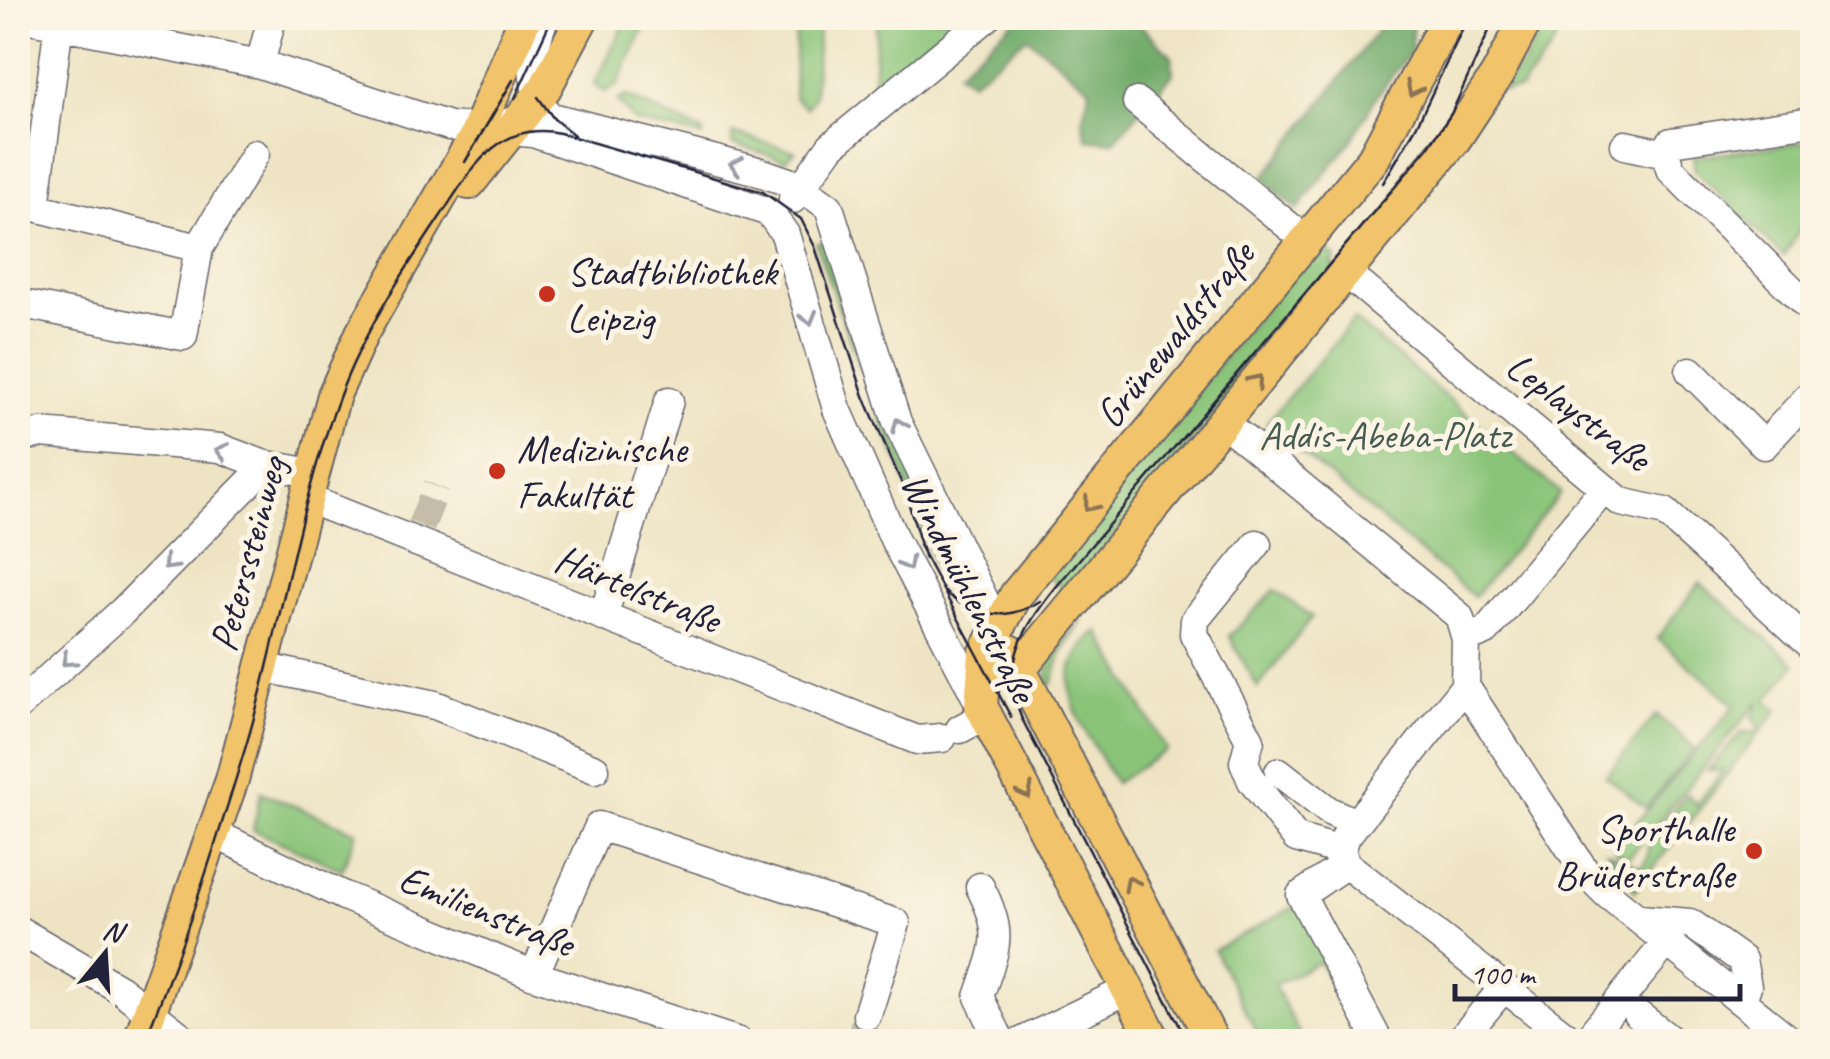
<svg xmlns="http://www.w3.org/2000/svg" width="1830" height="1059" viewBox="0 0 1830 1059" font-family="Caveat,sans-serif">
<rect width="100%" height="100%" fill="#fcf5e5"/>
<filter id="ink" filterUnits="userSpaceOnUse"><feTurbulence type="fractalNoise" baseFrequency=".01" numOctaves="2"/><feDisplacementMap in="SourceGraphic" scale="20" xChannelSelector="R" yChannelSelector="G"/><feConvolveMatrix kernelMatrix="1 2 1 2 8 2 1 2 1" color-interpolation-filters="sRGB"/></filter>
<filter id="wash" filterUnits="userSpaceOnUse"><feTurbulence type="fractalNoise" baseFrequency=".0048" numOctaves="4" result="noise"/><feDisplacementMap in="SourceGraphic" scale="40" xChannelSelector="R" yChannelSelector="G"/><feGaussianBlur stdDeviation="2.25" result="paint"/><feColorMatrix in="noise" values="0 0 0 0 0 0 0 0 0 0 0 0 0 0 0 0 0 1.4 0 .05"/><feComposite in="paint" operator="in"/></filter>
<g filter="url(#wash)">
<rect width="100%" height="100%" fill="#eee4c4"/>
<!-- green -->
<path fill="#8ac479" stroke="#56735a" stroke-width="2.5" d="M627,18h22l-32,67 -12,7 -11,-7z
M796,18h23l-5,79 -8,11 -12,-10z
M877,18h81l-85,66z
M1546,18h21l-17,33 -30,38 -19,2 23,-29z
M626,96l77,36v5l-68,-15 -17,-21z
M732,133l63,18 -9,9 -54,-16z
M1812,141v68l-28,48 -89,-86 -2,-14z
M830,241l36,129 -5,2 -45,-129z
M1323,247l13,11 -4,6 4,4 -269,325 -20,-18 266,-327 6,4z
M1354,320l207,173 -87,104 -208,-174z
M870,381l104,228c-44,-22 -45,-63 -59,-104 -14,-41 -33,-81 -49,-122z
M1700,583l96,81 -29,36 11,10 -143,181 -28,-39 34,15 7,-10 1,-16 38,-47 10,10 26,-34h-15l34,-38h14l4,-5 -7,-10 6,-16 -132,159 -13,-11 121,-144 -78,-67z
M1275,590l37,27 -54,71 -29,-52z
M1082,619l-20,32 -10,33 -6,2 4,-29z
M1098,631l69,119 -52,33c-28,-54 -76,-102 -17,-152z
M1656,715l39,33 -49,60 -40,-32z
M261,792l96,40 -15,38 -89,-40z
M1300,904l53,96 -10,5 -24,-43 -45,23 29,56h-42l-47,-91z"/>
<!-- forest -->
<path fill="#6faa69" stroke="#486652" stroke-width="2.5" d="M1017,18h116l39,38 1,18 -60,68 -26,-3 -5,-19 8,-32 -63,-51 -55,44 -15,-9z
M1387,18h26l-2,33 -35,46 -24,43 -55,70 -35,-31z"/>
</g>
<g filter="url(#ink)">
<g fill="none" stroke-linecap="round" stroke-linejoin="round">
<!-- minor-tunnel -->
<path stroke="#c5bda9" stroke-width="28" stroke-dasharray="28 14" stroke-linecap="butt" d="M421,526l16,-40
M859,1042l8,-27"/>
<!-- minor casing -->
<g stroke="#69666b" stroke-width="31">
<path id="minor" d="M25,18l235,46 189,62 84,7 236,79 16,22 52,175 58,132 86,165
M544,18c-13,34 -16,60 1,93
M59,23l-24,184 164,41
M260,64l12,-46
M1137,102l169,138
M1812,121l-141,21 -5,12 4,15 142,141
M511,122l45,-4 198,52 46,16 29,21 68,215 100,204
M1625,145l41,9
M793,199l38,-53 155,-128
M1345,272l276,230 44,10 147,134
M18,303l165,33 16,-88 56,-94
M1690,371l74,74 48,-52
M1222,421l237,195 7,23 -1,47 121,187 21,21 185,148
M18,438l23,-5 179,15 42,16 50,9
M305,498l612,242 25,-2
M1257,544l-62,76 -1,14 56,106 -6,22 8,19 44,57 45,13
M603,617l66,-216
M1466,639l20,-8 118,-142
M262,667l173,38 160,64
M1465,686l-119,150 -5,15 5,13 228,178
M18,706l105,-95 131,-133 8,-14
M960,729l26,-14
M1279,772l50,39 27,12
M213,833l131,63 190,79 205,67
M1346,864l-45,31 78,147
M980,887c25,48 16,60 -1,110l22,45
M853,909l43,14 -29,92
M1640,919l50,4 52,37 5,26 -5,14
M18,930l102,59 68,53
M534,975l65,-149 245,80
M1637,1014l36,28
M1021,1042l108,-53
M1459,1042l45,-55
M1585,1042l82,-100"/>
</g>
<!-- major casing -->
<g stroke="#69666b" stroke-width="36">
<path id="major" d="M469,183l76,-95 37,-70
M1010,651l203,391
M1020,669l434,-529 43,-65 30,-57
M139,1042l93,-262 102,-385 28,-62 113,-196 50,-119
M1155,1042l-174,-336 4,-52 31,-59 357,-436 75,-141"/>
</g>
<!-- minor -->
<use href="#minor" stroke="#fff" stroke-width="28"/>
<!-- major -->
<use href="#major" stroke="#f1c36a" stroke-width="32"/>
<!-- tram -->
<path stroke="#22223b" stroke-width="2.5" d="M538,97l16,22 20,16
M515,98l37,-80
M465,162l48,-82
M1383,183l33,-56 52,-109
M919,545l92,172
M945,592c28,25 63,30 95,9
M144,1042c38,-91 68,-186 97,-280 38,-120 54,-249 99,-367 24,-64 62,-121 100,-178 30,-45 56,-97 120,-84l203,59 38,27 14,28 49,149 41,95 20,68
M1188,1042l-167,-325c-20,-54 1,-87 35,-130l371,-438 24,-35 44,-96"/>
</g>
<!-- one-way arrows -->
<defs><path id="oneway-chevron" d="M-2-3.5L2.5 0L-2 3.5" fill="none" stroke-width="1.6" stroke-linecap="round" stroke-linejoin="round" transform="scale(2.5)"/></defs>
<g stroke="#8a7252">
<use href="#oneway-chevron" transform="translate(1413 89) rotate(117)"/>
<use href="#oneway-chevron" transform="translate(1256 381) rotate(-50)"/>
<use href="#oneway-chevron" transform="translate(1090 505) rotate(129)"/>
<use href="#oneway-chevron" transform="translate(1026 792) rotate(63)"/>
<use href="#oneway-chevron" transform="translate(1131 883) rotate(-117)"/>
</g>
<g stroke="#9c9ca7">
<use href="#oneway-chevron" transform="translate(736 165) rotate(-166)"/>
<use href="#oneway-chevron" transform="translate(809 318) rotate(74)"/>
<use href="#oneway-chevron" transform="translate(899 425) rotate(-113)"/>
<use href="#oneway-chevron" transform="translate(222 451) rotate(-166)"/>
<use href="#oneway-chevron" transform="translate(169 564) rotate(134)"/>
<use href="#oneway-chevron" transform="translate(907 564) rotate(62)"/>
<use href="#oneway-chevron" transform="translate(68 660) rotate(138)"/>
</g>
</g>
<!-- markers -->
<g fill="#c8321e" stroke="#fcf5e5" stroke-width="4">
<circle cx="547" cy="294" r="10"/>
<circle cx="497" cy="471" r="10"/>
<circle cx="1754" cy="851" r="10"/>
</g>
<g text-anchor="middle" stroke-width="10" stroke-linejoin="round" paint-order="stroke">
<!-- poi labels -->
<g font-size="40" fill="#22223b" stroke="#fcf5e5" text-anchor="start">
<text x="567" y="285">Stadtbibliothek<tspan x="567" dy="46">Leipzig</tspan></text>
<text x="517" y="462">Medizinische<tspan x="517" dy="46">Fakultät</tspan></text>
<text x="1734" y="842" text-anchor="end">Sporthalle<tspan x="1734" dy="46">Brüderstraße</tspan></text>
</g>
<!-- street labels -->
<g font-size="40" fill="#22223b" stroke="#fcf5e5">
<text transform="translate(1174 334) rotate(-51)" y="14">Grünewaldstraße</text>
<text transform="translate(1579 411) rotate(37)" y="14">Leplaystraße</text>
<text transform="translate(247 554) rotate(-75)" y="14">Peterssteinweg</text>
<text transform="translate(970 587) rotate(63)" y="14">Windmühlenstraße</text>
<text transform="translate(638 588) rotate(22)" y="14">Härtelstraße</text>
<text transform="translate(487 910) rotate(22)" y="14">Emilienstraße</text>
</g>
<!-- park labels -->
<g font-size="40" fill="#465b51" stroke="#fcf5e5">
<text x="1385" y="448">Addis-Abeba-Platz</text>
</g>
</g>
<!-- margin -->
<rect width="1830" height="1059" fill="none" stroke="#fcf5e5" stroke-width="60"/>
<!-- north arrow -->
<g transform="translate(105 954) rotate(18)" stroke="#fcf5e5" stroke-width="8" paint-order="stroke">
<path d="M0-8L18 38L0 25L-18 38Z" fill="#22223b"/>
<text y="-15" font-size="28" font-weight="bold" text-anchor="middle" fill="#22223b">N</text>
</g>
<!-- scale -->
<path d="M1455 984v15h285v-15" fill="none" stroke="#22223b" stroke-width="5"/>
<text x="1470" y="984" font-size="30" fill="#22223b" stroke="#fcf5e5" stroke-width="8" paint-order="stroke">100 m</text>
</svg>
